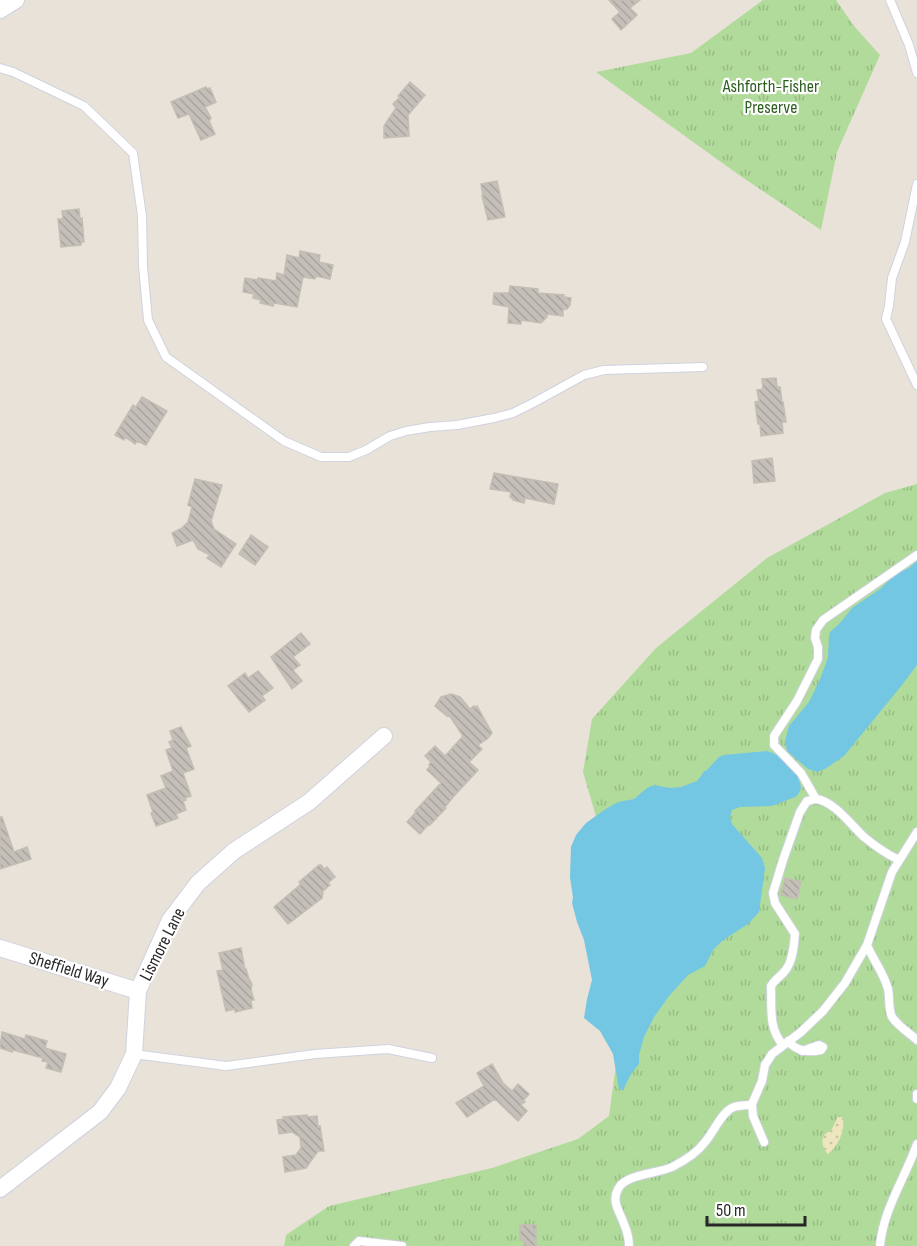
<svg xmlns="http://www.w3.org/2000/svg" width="917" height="1246" viewBox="0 0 917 1246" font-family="'Sofia Sans Condensed',sans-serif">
<defs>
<pattern id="grass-tufts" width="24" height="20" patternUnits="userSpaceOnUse" patternTransform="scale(1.5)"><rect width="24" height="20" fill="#b1db9a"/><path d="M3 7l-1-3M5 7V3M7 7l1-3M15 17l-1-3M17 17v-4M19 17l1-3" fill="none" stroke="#98bc85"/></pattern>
<pattern id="sand-dots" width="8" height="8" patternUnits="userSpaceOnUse" patternTransform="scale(1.5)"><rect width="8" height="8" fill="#ece5be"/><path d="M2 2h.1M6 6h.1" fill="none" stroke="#cac4a3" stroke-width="1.8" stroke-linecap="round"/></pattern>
<pattern id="building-back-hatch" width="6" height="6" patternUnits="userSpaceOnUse" patternTransform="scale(1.5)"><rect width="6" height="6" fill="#c4bfb9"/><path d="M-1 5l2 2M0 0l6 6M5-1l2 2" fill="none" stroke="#a8a49f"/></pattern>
</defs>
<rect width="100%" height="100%" fill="#e9e2d9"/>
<!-- grass -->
<path fill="url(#grass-tufts)" d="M763,0h73l18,26 26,29 -43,97 -16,78 -82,-55 -143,-103 95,-19z
M917,484v762h-633l2,-11 43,-29 163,-38 86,-29 31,-23 12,-88 -24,-208 -14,-48 9,-53 64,-71 111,-90 118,-65z"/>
<!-- sand -->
<path fill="url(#sand-dots)" d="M838,1117h5c2,14 -4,28 -15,37 -5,-5 -8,-14 -3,-20 1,-1 3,-2 5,-3 4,-4 5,-10 8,-14z"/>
<!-- water -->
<path fill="#74c7e3" d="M917,561v104l-15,20 -58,71 -19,13 -8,3 -9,-3 -21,-18 -2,-10 4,-15 20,-24 12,-25 7,-20 1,-21 1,-4 10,-9 12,-15 28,-19 16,-15 13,-6z
M767,751c11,3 24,13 29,22 3,4 4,10 5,15l-3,7 -3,2 -23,9 -32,1 -8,3 -2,8 2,6 30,34 3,10 -6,44 -11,12 -26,17 -9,9 -8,16 -17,9 -19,21 -15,21 -10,20 -5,18v9l-8,10 -8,16 -4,-1 -6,-35 -13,-23 -16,-13 3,-19 5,-19 -8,-40 -7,-18 -5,-19 1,-5 -3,-21 1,-30 5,-12 10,-12 18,-13 14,-8 16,-3 13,-11 7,-3 16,3 11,-1 16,-6 4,-5 3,-5h2l13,-14 5,-2z"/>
<!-- building -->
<path fill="url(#building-back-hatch)" stroke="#c3beb4" stroke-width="1.5" d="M609,0h31l-10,8 7,7 -16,15 -9,-11 8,-7z
M410,82l15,13 -17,20 1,21 -25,2v-12l12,-18 -3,-4 7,-7 -2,-1z
M206,87l1,2 3,-1 6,14 -11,5 6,11 -2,3 6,13 -14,6 -12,-26 -11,4 -7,-16z
M497,181l8,36 -17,3 -6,-24h1l-2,-12z
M79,209l1,10 2,-1 2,24h-3v3l-20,2 -3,-28h5l-1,-8z
M300,251l20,4 -1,7 14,3 -3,14 -14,-3 -1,3 -12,-2 -6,30 -23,-4 -1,3 -13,-3 1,-3 -8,-2 1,-4 -11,-2 2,-14 13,2v-2l18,3 1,-8 7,2 3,-20 12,3z
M510,286l28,3v4l26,2v2l7,1 -1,7 -3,4h-4v7l-16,-2v3l-6,6 -20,-3v4l-13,-1 1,-16 -16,-3 1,-11h15z
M776,378l1,9h3l2,15h1l3,20h-4l1,11 -22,3 -1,-12h-2l-3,-22 4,-1 -2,-11 6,-1 -1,-10z
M142,397l25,14 -21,34 -9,-4 -2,3 -10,-7 -1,3 -9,-5 18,-30 3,2z
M772,458l3,23 -21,2 -2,-22z
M494,473l64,11 -4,20 -29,-6 -1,5 -11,-3v-1l-3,-2 1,-5 -21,-3z
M195,479l27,6 -11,36 3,8 22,15 -15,23 -14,-9 3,-3 -12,-6 -5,-9 -16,6 -5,-13 10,-5 6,-6 4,-15 -4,-2z
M251,535l17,12 -13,18 -16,-11z
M301,633l9,11 -17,13 7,8 -7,5 9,11 -10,8 -21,-32z
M258,671l15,17 -11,8 3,4 -16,12 -21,-26 17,-13 3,5z
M451,694l9,3 10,12 4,-3 1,2 2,-2 15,27 -5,6 -9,6 4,4 -13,13 9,8 -24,26 -9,11 1,1 -16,17 -1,-1 -9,10 -13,-12 9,-10 -1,-1 26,-28 -14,-13 3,-4 -1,-1 2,-3 -6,-6 10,-10 10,10 18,-20 -14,-21 -2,1 -12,-10 6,-9z
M181,727l10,19 -5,2 8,21 -11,4 8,23 -6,2 1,2 -3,1 3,9 -10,4 2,4 -22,8 -5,-13 2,-1 -6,-17 19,-7 -5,-12 12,-5 -7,-21 6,-2 -3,-6 4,-2 -3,-9z
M0,817h2l12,35 13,-5 4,12 -31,10z
M319,865l1,1 1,-1 3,4 3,-2 8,10 -7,6 2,2 -7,6 -1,7 -34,26 -14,-17 27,-23 -2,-2z
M785,878l16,4 -4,17 -16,-4z
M241,948l4,22 1,-1 3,10 3,5 -1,6 3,10h-3l1,8 -17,4v-3l-9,2 -9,-40 6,-1 -4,-17z
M2,1032l23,7 1,-4 21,6 -2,7 21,6 -5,18 -15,-4 2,-6 -6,-1 1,-3 -30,-8 -1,2 -12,-4z
M492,1064l11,19 9,8 6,-7 11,10 -6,7 2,1 -4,3 6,6 -9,10 -23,-22 -28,18 -11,-14 28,-17 -7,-13z
M307,1115v2l10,-1 1,11 2,-1 4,25h-6l-12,17 -21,4 -2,-15 13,-2 5,-7 -1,-11 -8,-5 -13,2 -2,-14 7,-1 -1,-2z
M520,1225h16v21h-12v-6h-4z"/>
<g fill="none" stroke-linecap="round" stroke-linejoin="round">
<!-- service casing -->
<g stroke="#cfd2df" stroke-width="10">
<path id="service" d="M890,0l19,45 8,28
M0,68l13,4 71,34 49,47 9,63 1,50 5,54 18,37 118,84 37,16h28l17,-7 24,-14 16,-5 24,-4 27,-2 37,-7 19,-5 20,-10 51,-28 20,-5 99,-3
M917,184l-12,58 -13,36 -3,28 -3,13 31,66
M816,799l-15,-26 -27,-28v-9l23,-35 21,-42v-12l-3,-9 1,-8 7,-10 94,-65
M917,832l-25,40 -25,73c6,15 17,28 21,44 2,9 0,20 4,28 6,9 17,16 25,23
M788,1041c8,10 21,12 33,9l2,-3 -4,-2 -17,6
M783,1045c-15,-17 -11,-38 -12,-59 4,-7 12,-11 16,-18 6,-9 7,-23 8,-34l-20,-31 -2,-10 10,-33 17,-48 7,-11c3,0 6,-2 9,-2 18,2 35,26 48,38 11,9 22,17 35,23
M134,1054l92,12 89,-12 73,-5 44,9
M917,1094v5
M752,1104l1,12 11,26
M880,1245c4,-37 25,-67 37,-101
M354,1246l5,-5 43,5
M629,1246c0,-8 -2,-15 -5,-22 -4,-12 -13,-22 -6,-35 7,-15 39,-15 54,-22 12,-6 25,-14 33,-25 8,-9 18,-32 29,-35 5,-2 12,-1 18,-3l10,-23 3,-16 7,-11 29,-22 22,-21 22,-28 22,-38"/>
</g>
<!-- minor casing -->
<g stroke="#cfd2df" stroke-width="18">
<path id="minor" d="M0,10l16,-10
M0,948l138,43
M0,1189l100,-77 18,-24 16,-34 4,-63 32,-71 28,-37 36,-32 75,-49 75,-66"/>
</g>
<!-- service -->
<use href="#service" stroke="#fff" stroke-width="8"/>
<!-- minor -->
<use href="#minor" stroke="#fff" stroke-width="16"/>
</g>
<g text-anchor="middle" stroke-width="4.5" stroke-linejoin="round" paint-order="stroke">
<!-- park labels -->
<g font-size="18" fill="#2c5d1f" stroke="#fff">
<text x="771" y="92">Ashforth-Fisher<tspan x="771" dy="21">Preserve</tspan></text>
</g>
<!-- street labels -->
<g font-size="18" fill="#272727" stroke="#fff">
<text transform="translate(162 944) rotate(-63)" y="6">Lismore Lane</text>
<text transform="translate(69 969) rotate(17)" y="6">Sheffield Way</text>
</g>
</g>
<!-- scale -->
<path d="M707 1216v9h98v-9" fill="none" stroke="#272727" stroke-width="3"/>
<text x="716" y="1216" font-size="18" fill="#272727" stroke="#ffffff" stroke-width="4.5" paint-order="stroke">50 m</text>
</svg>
